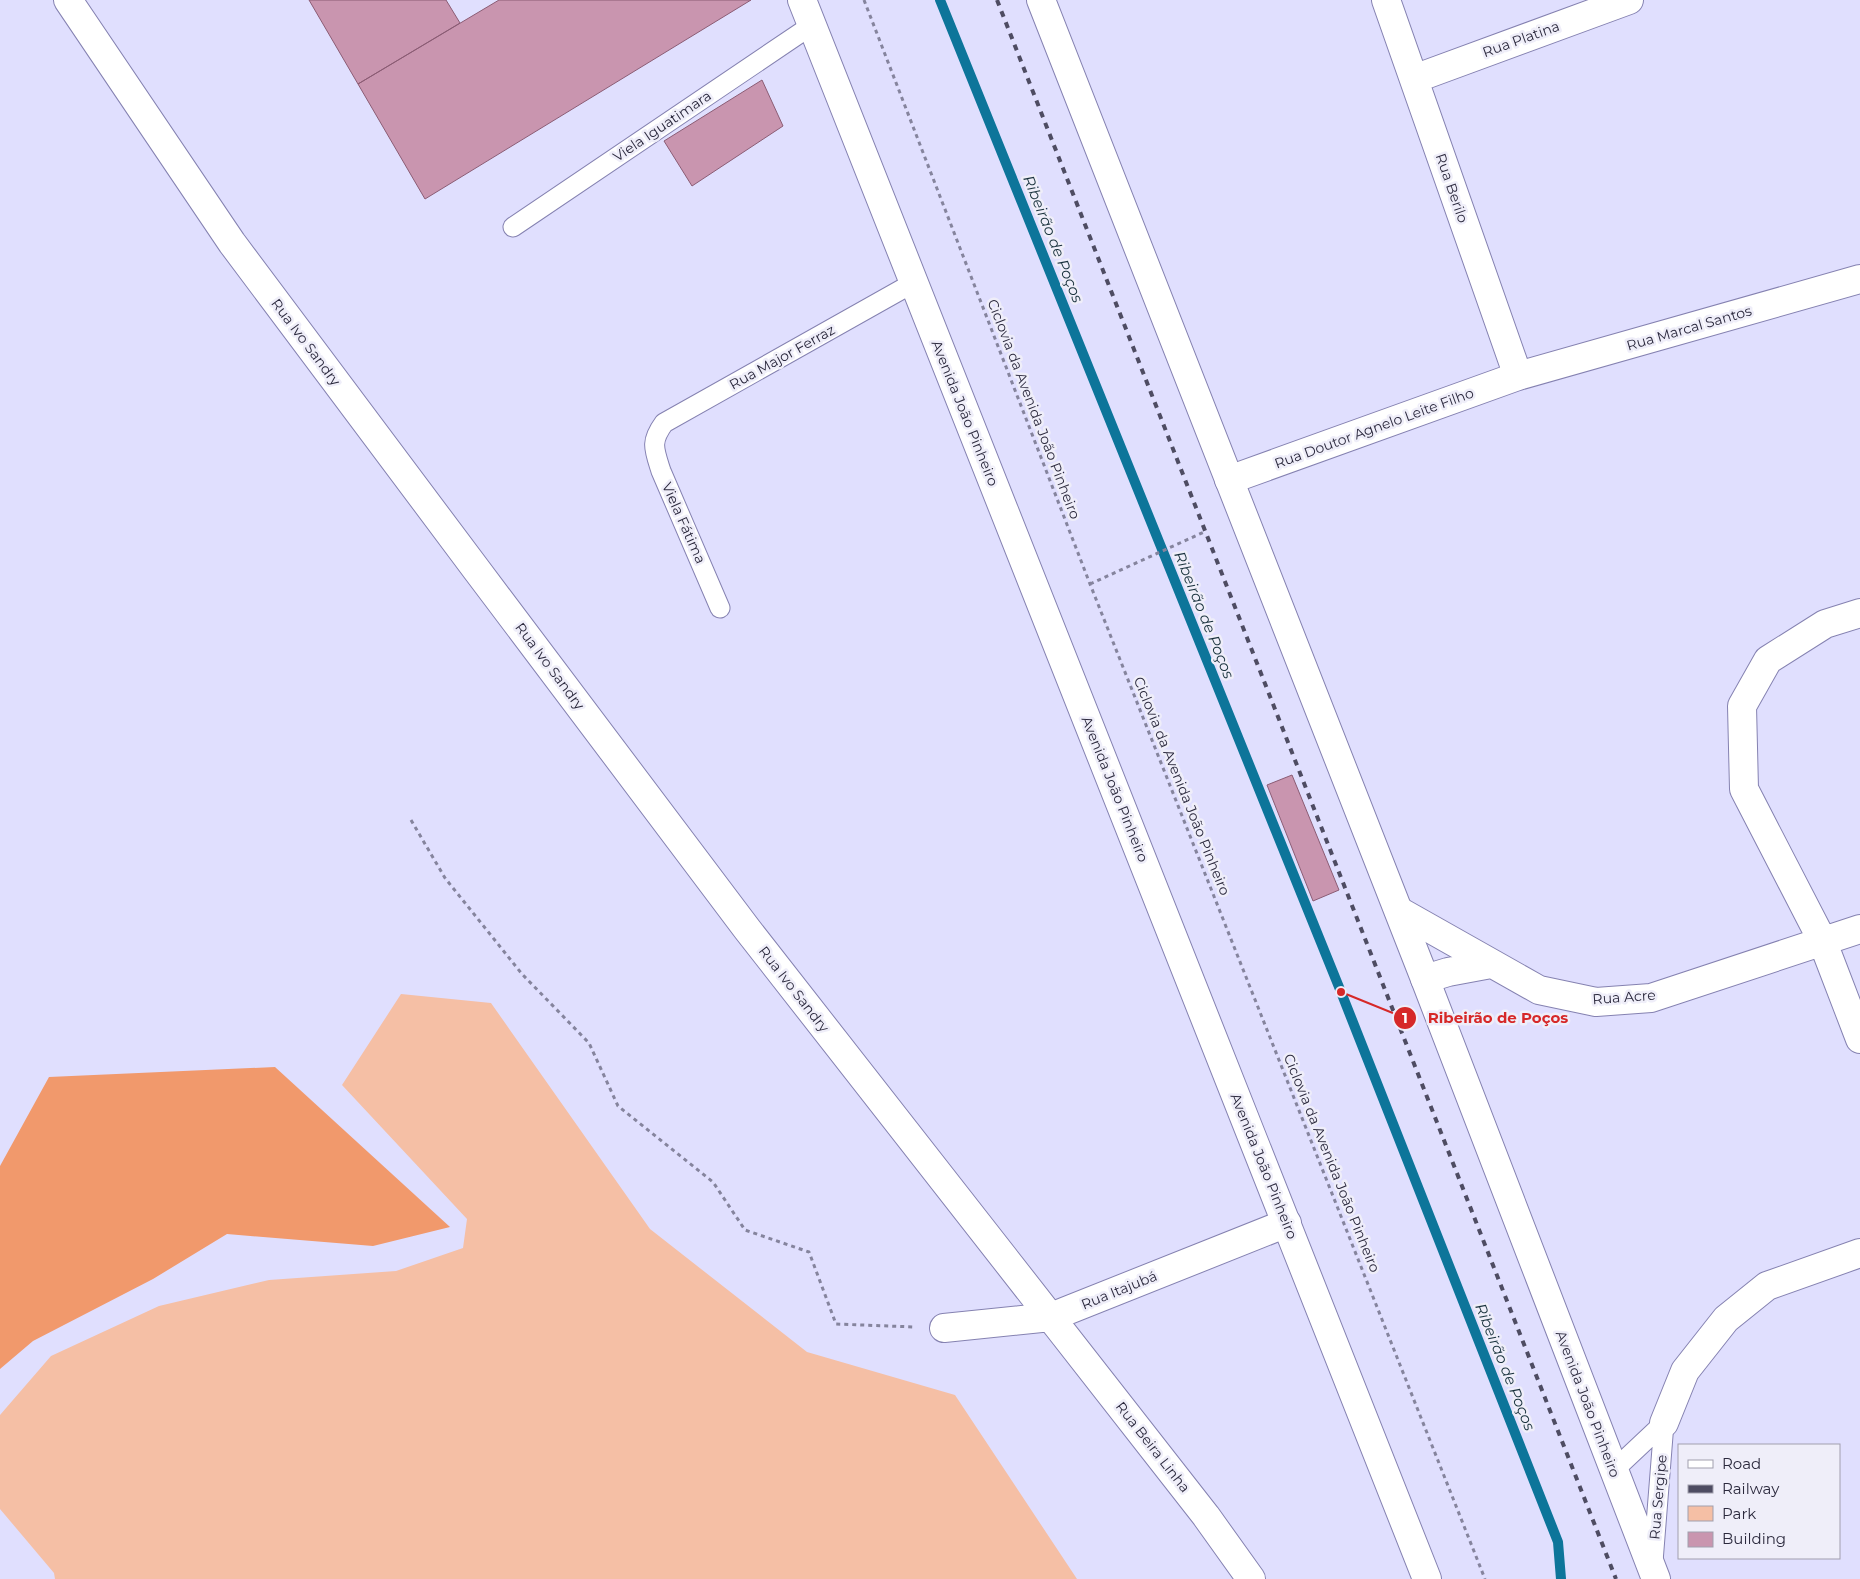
<svg xmlns="http://www.w3.org/2000/svg" width="1860" height="1579" viewBox="0 0 1860 1579" font-family="Montserrat,sans-serif">
<rect width="100%" height="100%" fill="#e0dffe"/>
<!-- green -->
<path fill="#f5bfa5" d="M401,994l90,9 159,226 157,123 148,43 122,184h-1022l-1,-6 -54,-64v-94l51,-59 108,-50 110,-26 127,-9 67,-23 4,-29 -125,-134z"/>
<!-- forest -->
<path fill="#f1996c" d="M275,1067l175,160 -77,19 -146,-12 -74,45 -120,62 -33,28v-203l49,-89z"/>
<g fill="none" stroke-linecap="round" stroke-linejoin="round">
<!-- stream -->
<path stroke="#0d759a" stroke-width="10" d="M940,0l401,992 217,550 3,37"/>
</g>
<!-- building -->
<path fill="#c995af" stroke="#8b5c74" d="M309,0h137l14,23 -102,61z
M499,0h252l-326,199 -67,-115z
M762,80l21,46 -91,60 -28,-45z
M1292,775l47,115 -26,11 -46,-116z"/>
<g fill="none" stroke-linecap="round" stroke-linejoin="round">
<!-- service casing -->
<g stroke="#8582b1" stroke-width="21">
<path id="service" d="M513,227l299,-202
M720,608l-59,-137c-7,-22 -11,-29 3,-48l249,-140
M1614,1470l50,-47 -11,139"/>
</g>
<!-- minor casing -->
<g stroke="#8582b1" stroke-width="30">
<path id="minor" d="M68,0l164,243 244,326 271,360 459,587 45,63
M1386,0l132,376
M1414,79l215,-79
M1229,480l289,-104 342,-97
M1860,613l-35,11 -57,36 -26,46 2,83 78,151 38,99
M1399,911l140,79 57,12 55,-4 209,-69
M1425,979l23,-7 43,-8
M944,1328l107,-11 236,-94
M1664,1423l21,-52 41,-52 41,-33 93,-33"/>
</g>
<!-- primary casing -->
<g stroke="#8582b1" stroke-width="30">
<path id="primary" d="M802,0l625,1579
M1041,0l384,979 231,600"/>
</g>
<!-- path -->
<path stroke="#85849d" stroke-width="3" stroke-dasharray="4 4" stroke-linecap="butt" d="M864,0l226,584 395,995
M1090,584l114,-52
M411,820l34,58 77,96 67,69 29,63 95,76 32,48 64,22 27,72 78,3"/>
<!-- service -->
<use href="#service" stroke="#fff" stroke-width="19"/>
<!-- minor -->
<use href="#minor" stroke="#fff" stroke-width="28"/>
<!-- primary -->
<use href="#primary" stroke="#fff" stroke-width="28"/>
<!-- rail -->
<path stroke="#4e4c62" stroke-width="4" stroke-dasharray="6 6" stroke-linecap="butt" d="M997,0l619,1579"/>
</g>
<g text-anchor="middle" stroke-width="5" stroke-linejoin="round" paint-order="stroke">
<!-- street labels -->
<g font-size="14" fill="#2b293d" stroke="#efeef9">
<text transform="translate(1521 39) rotate(-20)" y="5">Rua Platina</text>
<text transform="translate(662 126) rotate(-34)" y="5">Viela Iguatimara</text>
<text transform="translate(1452 188) rotate(71)" y="5">Rua Berilo</text>
<text transform="translate(1689 328) rotate(-16)" y="5">Rua Marcal Santos</text>
<text transform="translate(306 342) rotate(53)" y="5">Rua Ivo Sandry</text>
<text transform="translate(782 357) rotate(-29)" y="5">Rua Major Ferraz</text>
<text transform="translate(1034 409) rotate(69)" y="5">Ciclovia da Avenida João Pinheiro</text>
<text transform="translate(965 413) rotate(68)" y="5">Avenida João Pinheiro</text>
<text transform="translate(1374 428) rotate(-20)" y="5">Rua Doutor Agnelo Leite Filho</text>
<text transform="translate(684 523) rotate(66)" y="5">Viela Fátima</text>
<text transform="translate(550 666) rotate(53)" y="5">Rua Ivo Sandry</text>
<text transform="translate(1182 786) rotate(68)" y="5">Ciclovia da Avenida João Pinheiro</text>
<text transform="translate(1115 789) rotate(68)" y="5">Avenida João Pinheiro</text>
<text transform="translate(794 989) rotate(52)" y="5">Rua Ivo Sandry</text>
<text transform="translate(1624 997) rotate(-4)" y="5">Rua Acre</text>
<text transform="translate(1332 1163) rotate(68)" y="5">Ciclovia da Avenida João Pinheiro</text>
<text transform="translate(1264 1166) rotate(68)" y="5">Avenida João Pinheiro</text>
<text transform="translate(1119 1290) rotate(-22)" y="5">Rua Itajubá</text>
<text transform="translate(1588 1404) rotate(69)" y="5">Avenida João Pinheiro</text>
<text transform="translate(1153 1447) rotate(52)" y="5">Rua Beira Linha</text>
<text transform="translate(1658 1497) rotate(-85)" y="5">Rua Sergipe</text>
</g>
<!-- water labels -->
<g font-size="15" font-style="italic" fill="#18313c" stroke="#efeef9">
<text transform="translate(1053 239) rotate(68)" y="5">Ribeirão de Poços</text>
<text transform="translate(1204 615) rotate(68)" y="5">Ribeirão de Poços</text>
<text transform="translate(1505 1367) rotate(68)" y="5">Ribeirão de Poços</text>
</g>
</g>
<!-- callouts -->
<path fill="none" stroke="#d62828" stroke-width="2" d="M1341 992L1405 1018"/>
<g fill="#d62828" stroke="#efeef9" stroke-width="2">
<circle cx="1341" cy="992" r="5"/>
<circle cx="1405" cy="1018" r="12"/>
</g>
<g font-size="15" text-anchor="middle" font-weight="bold" fill="#fff">
<text x="1405" y="1023">1</text>
</g>
<g font-size="15" text-anchor="middle" font-weight="bold" fill="#d62828" stroke="#efeef9" stroke-width="5" stroke-linejoin="round" paint-order="stroke">
<text x="1498" y="1023">Ribeirão de Poços</text>
</g>
<!-- legend -->
<rect x="1678" y="1444" width="162" height="115" fill="#efeef9" stroke="#a19fae"/>
<rect x="1688" y="1460" width="25" height="8" fill="#ffffff" stroke="#a19fae"/>
<text x="1722" y="1469" font-size="15" fill="#2b293d">Road</text>
<rect x="1688" y="1485" width="25" height="8" fill="#4e4c62" stroke="#a19fae"/>
<text x="1722" y="1494" font-size="15" fill="#2b293d">Railway</text>
<rect x="1688" y="1506" width="25" height="15" fill="#f5bfa5" stroke="#a19fae"/>
<text x="1722" y="1519" font-size="15" fill="#2b293d">Park</text>
<rect x="1688" y="1532" width="25" height="15" fill="#c995af" stroke="#a19fae"/>
<text x="1722" y="1544" font-size="15" fill="#2b293d">Building</text>
</svg>
